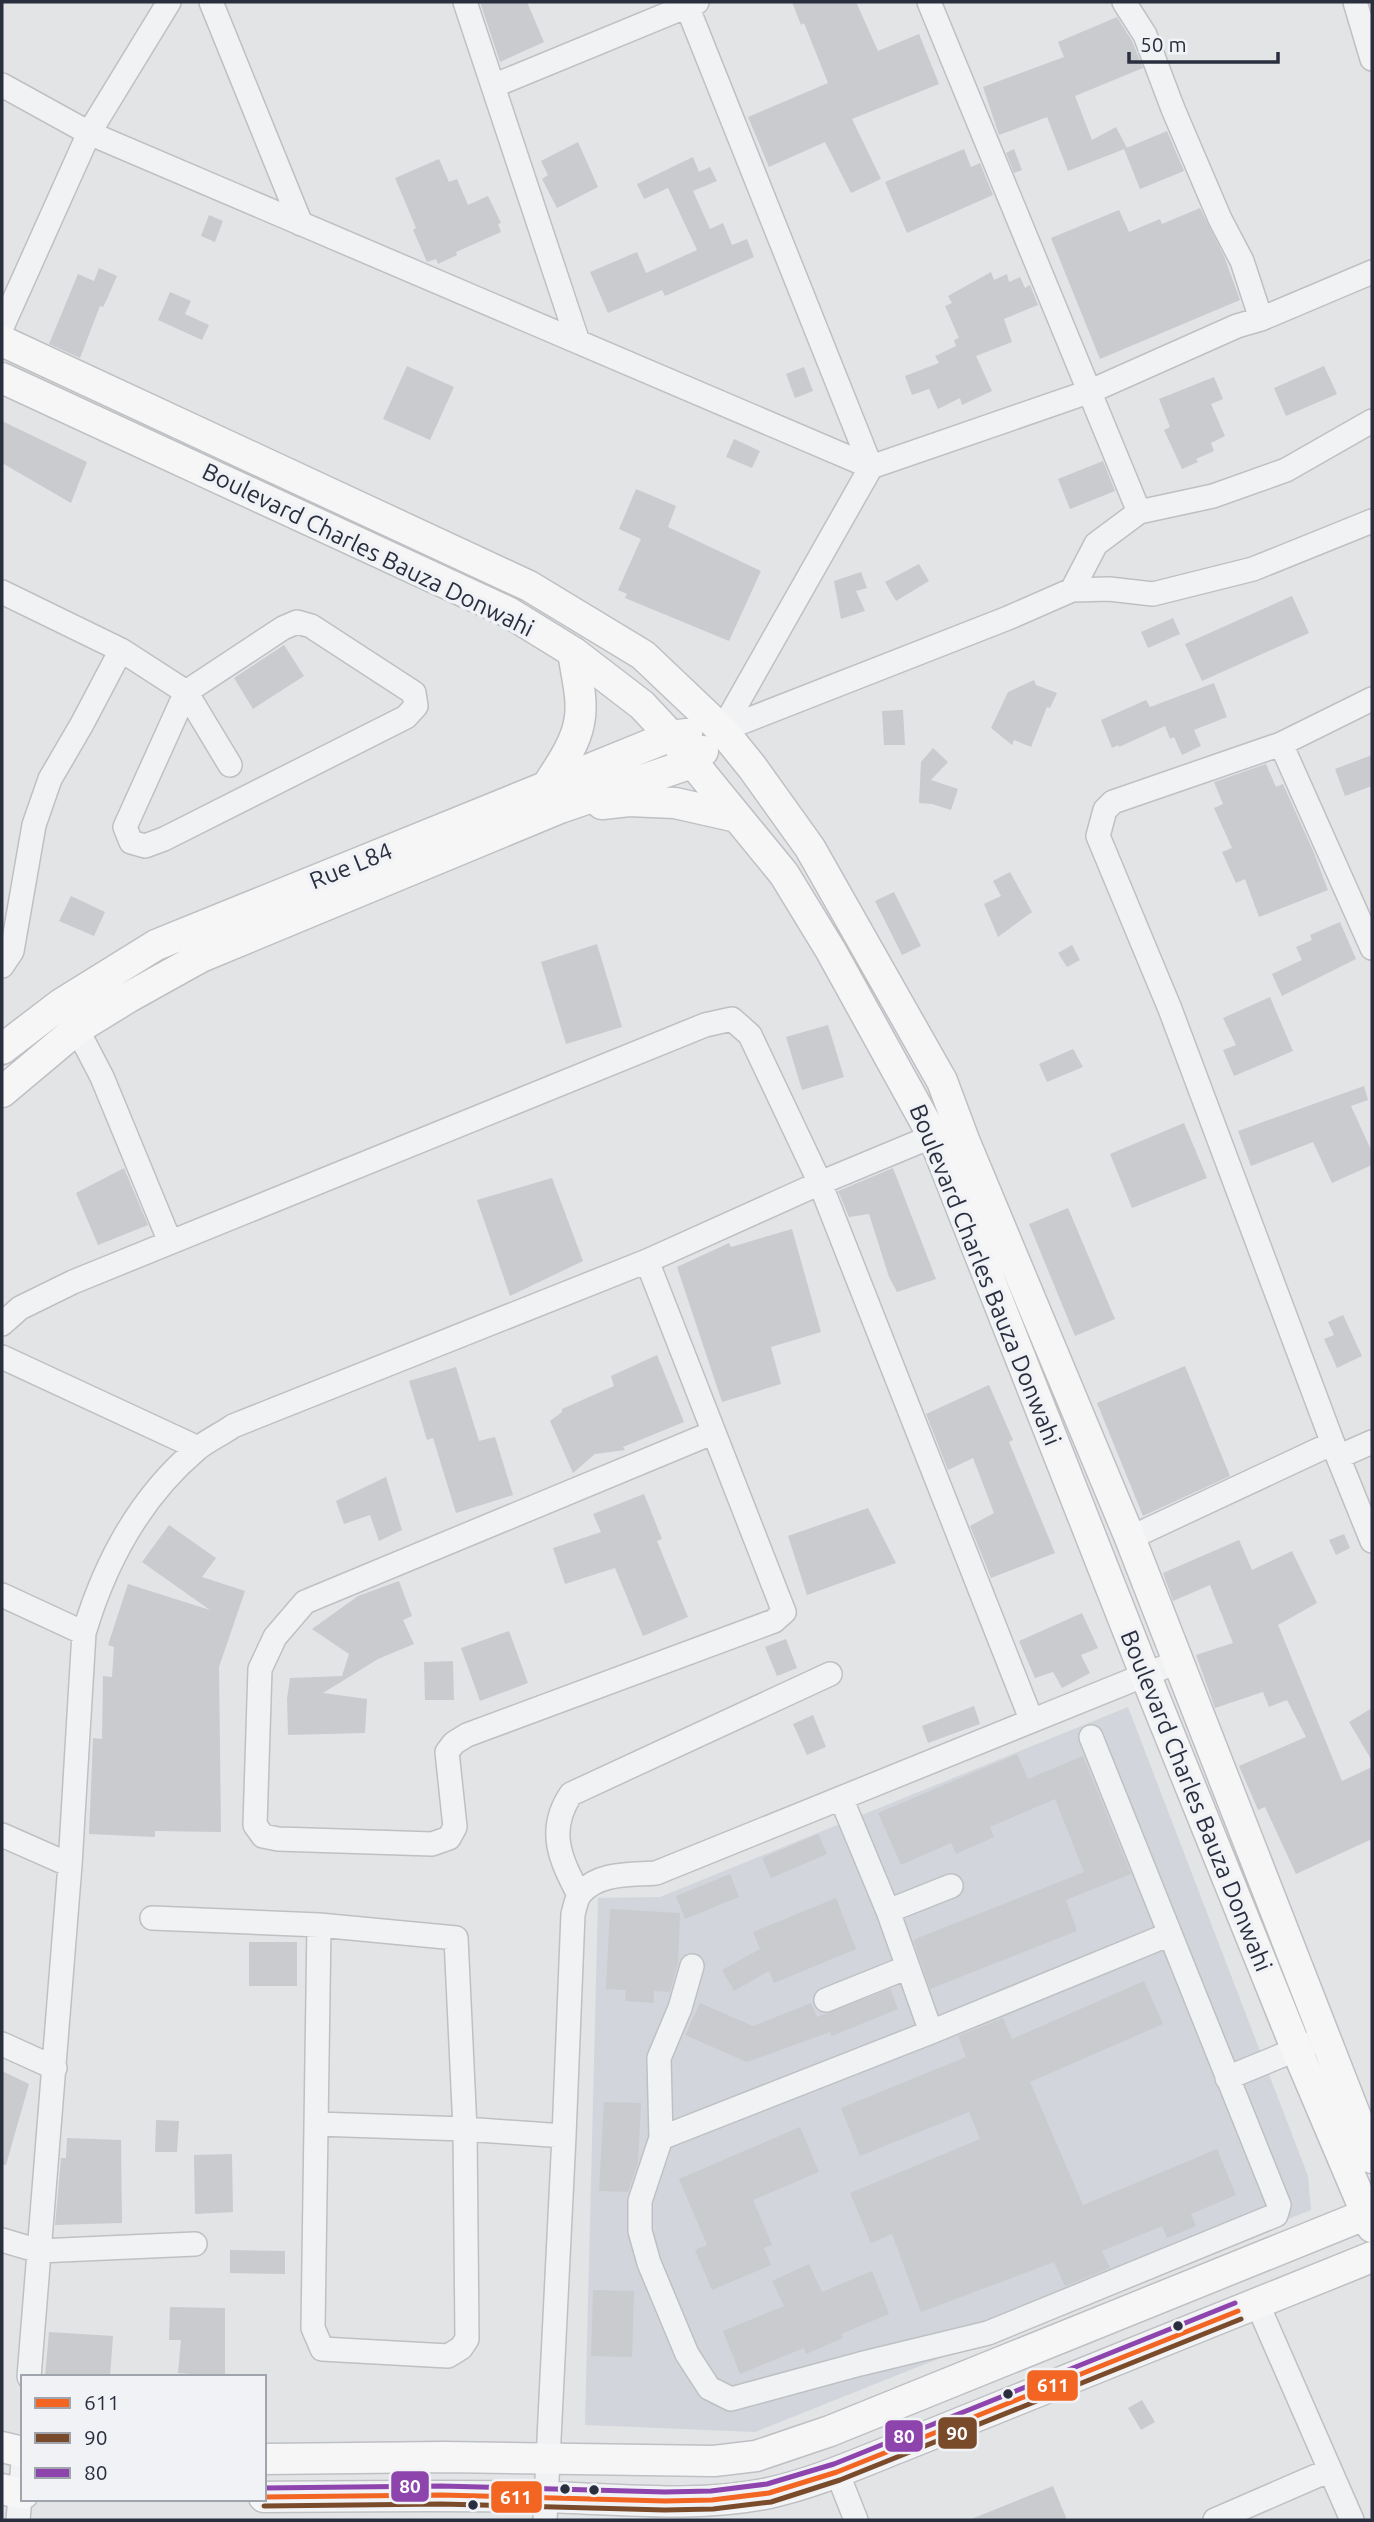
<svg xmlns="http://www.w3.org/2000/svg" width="1374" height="2522" viewBox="0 0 1374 2522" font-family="Ubuntu,sans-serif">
<rect width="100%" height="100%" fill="#e2e4e6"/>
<!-- built -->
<path fill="#d2d5db" d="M1128,1707l180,469 3,34 -556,222 -170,-7 13,-527 62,-1z"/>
<!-- building -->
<path fill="#c9cbcf" d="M480,2h47l17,40 -44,20z
M792,2h64l22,49 41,-17 20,50 -87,35 29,60 -30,14 -26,-51 -56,25 -21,-50 80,-34 -24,-60 -3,2z
M1117,17l15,24 11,27 -68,28 17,44 24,-13 11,21 -59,23 -21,-54 -48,18 -16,-48 81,-30 -6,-15z
M1167,131l17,40 -44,18 -16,-40z
M578,142l20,45 -41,21 -15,-29 6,-4 -7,-14z
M964,149l7,18 9,-4 13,32 -86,38 -22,-51z
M1014,149l8,21 -8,3 -8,-20z
M693,157l6,15 11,-5 7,14 -24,10 17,38 13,-6 9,22 15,-6 7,18 -89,39 -3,-6 -54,23 -18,-41 47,-20 9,21 51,-23 -29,-62 -24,11 -7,-15z
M439,159l10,23 8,-3 11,26 20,-9 13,27 -3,1 3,8 -45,20 1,3 -19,9 -2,-5 -9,3 -14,-32 3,-2 -21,-50z
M1200,208l24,48 16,44 -140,59 -49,-121 68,-28 10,22 31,-13 2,5z
M209,215l14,6 -8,21 -14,-6z
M99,268l18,8 -10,23 -4,8 -3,-1 -20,52 -31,-14 29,-70 16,7z
M991,272l3,8 13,-6 2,8 11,-5 5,11 5,-3 8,20 -34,14 8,23 -36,14 16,35 -30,14 -2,-7 -22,11 -9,-20 -17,6 -7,-19 34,-13 -4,-7 21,-10 -2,-6 5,-2 -14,-32 7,-3 -4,-7z
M170,292l21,9 -6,13 24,11 -7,15 -44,-20z
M407,366l47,21 -24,53 -47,-21z
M1324,366l13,28 -51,22 -12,-28z
M804,367l9,24 -18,7 -9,-24z
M1214,377l9,22 -12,5 14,32 -14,7 3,8 -18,8 2,3 -16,7 -18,-39 6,-3 -11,-28z
M2,421l85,41 -16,41 -69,-40z
M734,439l26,12 -8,17 -26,-11z
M1103,461l12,30 -45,18 -12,-30z
M636,489l40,17 -8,21 93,44 -32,70 -104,-43 2,-4 -9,-4 23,-51 -22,-10z
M919,564l10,17 -33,20 -11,-19z
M861,572l6,16 -11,3 9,20 -24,8 -7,-38z
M1292,596l17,37 -107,48 -17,-37z
M1173,618l7,16 -32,14 -7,-16z
M284,645l20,31 -51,33 -19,-31z
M1034,680l2,5 21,8 -7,15 -3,-1 -16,40 -17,-7 -2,5 -21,-17 17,-36z
M1214,683l13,34 -33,13 7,16 -19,9 -8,-18 -4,2 -5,-13 -46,21 -1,-2 -6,3 -11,-28 45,-20 4,7z
M903,710l2,35h-21l-2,-34z
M933,748l15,14 -17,18 27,9 -7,21 -19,-6 -13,-1 2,-41z
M1372,755v31l-27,10 -10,-27z
M1266,764l10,23 7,-3 31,69 14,37 -69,27 -14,-38 -9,4 -14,-31 10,-4 -18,-40 9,-4 -9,-22z
M1010,872l22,40 -34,25 -14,-33 17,-8 -8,-15z
M894,892l27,54 -19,9 -27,-54z
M71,896l34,16 -11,24 -35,-15z
M1340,922l16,37 -74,37 -10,-22 30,-14 -6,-13 16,-7 -2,-5z
M597,944l25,83 -56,17 -25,-82z
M1072,945l8,15 -13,7 -9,-14z
M1270,997l23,54 -59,25 -11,-26 13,-5 -13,-27z
M828,1025l16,52 -42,13 -16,-53z
M1073,1049l10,18 -36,15 -8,-18z
M1364,1086l4,14 -17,6 21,46v13l-40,18 -19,-41 -62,24 -13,-35z
M1184,1123l23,55 -75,30 -22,-54z
M124,1168l24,57 -50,20 -22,-52z
M893,1168l43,111 -39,13 -8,-15 -20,-63 -20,3 -11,-26z
M552,1178l31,83 -73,35 -33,-96z
M1068,1208l47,111 -40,17 -46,-112z
M792,1229l29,103 -50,15 10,37 -59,18 -45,-135 52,-24 2,4z
M1343,1315l19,41 -25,12 -13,-29 10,-4 -6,-13z
M657,1355l27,67 -61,25 2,3 -30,4 -22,19 -23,-52 12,-9v-3l52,-23 -3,-10z
M1185,1366l45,110 -87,40 -46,-113z
M456,1367l23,74 16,-4 18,58 -57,18 -23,-75 -6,2 -18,-59z
M989,1385l24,55 -4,2 46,111 -64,25 -21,-52 24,-13 -21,-55 -25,12 -22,-56z
M386,1477l16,53 -23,11 -9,-26 -26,9 -8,-23z
M644,1494l18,45 -5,2 31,76 -45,19 -28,-68 -50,16 -12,-36 48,-16 -8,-18z
M868,1508l28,55 -89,32 -19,-59z
M169,1525l47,33 -14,19 43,14 -26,76 2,165 -66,-1v6l-66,-3 4,-96 9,1 1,-63 9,1 2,-30 -6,-2 20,-61 82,26 -68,-48z
M1344,1534l6,14 -14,7 -7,-15z
M1239,1540l13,30 40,-19 25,52 -39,22 64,156 30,-14v72l-76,35 -31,-67 -7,3 -19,-44 67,-29 -19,-37 -18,7 -6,-15 -48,16 -19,-53 37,-12 -23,-58 -37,16 -10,-28z
M399,1581l13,35 -9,4 11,24 -36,15 -55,34 44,6 -2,34 -77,2 -1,-36 3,-21 52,-2 7,-22 -37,-25 46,-33z
M1082,1613l16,35 -17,7 9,18 -28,15 -9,-16 -18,6 -16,-37z
M509,1631l19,52 -48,18 -19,-53z
M786,1639l11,29 -20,8 -12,-29z
M453,1661l1,39h-29l-1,-38z
M974,1706l6,18 -52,19 -6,-17z
M1372,1708v53l-23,-39z
M813,1715l13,32 -19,8 -14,-31z
M1017,1754l11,25 55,-23 48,118 -65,26 11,31 -147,58 -17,-49 171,-68 -29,-73 -65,28 4,10 -38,17 -5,-11 -50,22 -23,-52z
M818,1834l9,20 -56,24 -9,-20z
M730,1874l9,23 -54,22 -9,-23z
M836,1898l20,51 -82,34 -5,-12 -35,20 -12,-21 38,-21 -7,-17z
M610,1909l70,4 -2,50 -8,29 -16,-1v12l-29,-2 1,-11 -20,-1z
M249,1942h48v44h-48z
M1144,1981l19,43 -133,58 53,123 134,-56 19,46 -45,19 5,12 -29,12 -5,-12 -60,25 8,17 -45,18 -11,-24 -133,50 -29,-78 -21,9 -21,-50 130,-54 -11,-27 -109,44 -19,-48 125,-51 -8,-21 45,-18 9,21z
M890,1989l8,20 -66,27 -2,-4 -83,30 -62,-27 15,-32 53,23 58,-23 6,14z
M2,2071l27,13 -23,81h-4z
M604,2102l37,1 -3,60 -10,29 -29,-1z
M156,2120l23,1 -2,31h-22z
M800,2127l19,45 -66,28 19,45 -8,3 7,17 -59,25 -17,-40 12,-5 -28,-66z
M67,2138l54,2 1,83 -67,2 6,-67h5z
M232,2154l1,58 -38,2 -1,-59z
M230,2250l55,1v23l-55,-1z
M809,2264l13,28 50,-21 17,43 -48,20 2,4 -37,16 -2,-6 -64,26 -17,-43 61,-25 -12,-25z
M593,2290l41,1 -2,66 -41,-1z
M170,2307l55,1v69l-47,-4 3,-33h-12z
M49,2332l64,4 -3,41h-65z
M1142,2400l13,22 -14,8 -13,-22z
M1053,2486l14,34h-98z"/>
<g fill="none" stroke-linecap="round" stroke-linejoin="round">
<!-- minor casing -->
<g stroke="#bfc0c3" stroke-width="26">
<path id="minor" d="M211,2l90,222
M465,2l113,340
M929,2l210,510
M1355,2l17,57
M687,6l184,461
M2,85l87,48 782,334
M493,86l204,-84
M1261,319l111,-47
M2,327l87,-194 80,-131
M1072,590l37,-1 44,5 100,-25 119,-48
M2,592l119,58 -39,74 -32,55 -16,46 -22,126 -10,15
M121,650l65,42 97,-64 14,-6 14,4 103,67 2,13 -10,11 -242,122 -19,7 -14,-4 -6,-15 61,-135 44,73
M1372,699l-91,45 91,204
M722,730l149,-263 220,-76 146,-65 24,-7 -19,-58 -22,-42 -47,-110 -28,-74 -21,-33
M722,730l286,-112 64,-28 24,-46 43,-32 74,-16 73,-26 86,-49
M1281,744l-168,58 -8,8 -7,26 72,173 168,448 34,84
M77,1029l25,48 68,165
M647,1261l137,351 -10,9 -307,114 -13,8 -7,9 8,75 -6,11 -17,6 -154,-5 -15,-3 -8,-11 5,-156 15,-32 30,-35 407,-169
M2,1324l18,-16 53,-26 632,-257 27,-6 18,16 70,148 211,536
M2,1357l196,91
M1338,1457l34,-15
M1130,1538l203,-95
M2,1595l82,38
M841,1798l47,113 43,121
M2,1835l68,30
M579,1895c-18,-35 -33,-64 -8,-101l259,-120
M888,1911l63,-25
M152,1918l167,7 137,13 9,191 -148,-5
M319,1925l-6,403 9,21 126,7 13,-8 6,-9 -2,-210 99,7
M692,1966l-12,42 -21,50 2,80 -21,63v30l9,32 38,91 22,34 22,11 129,-35 128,-31 288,-118 3,-10 -188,-468
M826,2000l82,-33
M2,2044l53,24
M1227,2078l97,-40
M661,2138l270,-106 239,-98
M2,2240l37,11 156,-7
M1257,2303l95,217
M29,2377l41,-512 14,-232c21,-71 55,-135 113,-184 11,-9 25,-15 36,-23l414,-165 173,-78 113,-47
M837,2472l19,48
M18,2520l5,-58
M545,2520l19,-384 9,-222c2,-6 3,-16 8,-21 18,-21 50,-18 75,-20l521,-211
M1215,2520l115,-50"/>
</g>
<!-- major casing -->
<g stroke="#bec0c4" stroke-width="33">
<path id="major" d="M2,341l527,245 114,69 79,75 30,37 58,81 132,233 22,59 166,398 242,620
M2,378l506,234 65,40 69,53 29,31 113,138 47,77 102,185 212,538 151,374 76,179
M547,786c12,-19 28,-41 32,-63 5,-22 -3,-49 -6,-71
M602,804l27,-3 46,2 62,14
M2,1049l59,-45 95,-59 515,-209 16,-2
M2,1092l75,-63 52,-32 72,-40 359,-149 132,-45 11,-12
M2,2447l21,5
M264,2459l180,-2 270,4 42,-5 74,-25 542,-219
M2,2489l21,5
M264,2497c94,-1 188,-2 282,0 73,2 151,11 223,-4 45,-10 88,-29 131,-46l472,-190"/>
</g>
<!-- minor -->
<use href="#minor" stroke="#f1f2f4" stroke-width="23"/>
<!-- major -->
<use href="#major" stroke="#f6f6f6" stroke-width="30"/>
<!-- bus-1 casing -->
<g stroke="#f0f2f6" stroke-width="10">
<path id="bus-1" d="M264,2497l177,-2 224,6 47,-1 57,-7 68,-21 401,-161"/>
</g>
<!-- bus-2 casing -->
<g stroke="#f0f2f6" stroke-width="10">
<path id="bus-2" d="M264,2506l177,-2 224,6 48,-1 58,-7 69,-22 401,-161"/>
</g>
<!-- bus-3 casing -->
<g stroke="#f0f2f6" stroke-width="10">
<path id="bus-3" d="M264,2488l177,-2 224,6 46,-1 56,-7 67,-20 401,-161"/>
</g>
<!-- bus-1 -->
<use href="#bus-1" stroke="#f26522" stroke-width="5"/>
<!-- bus-2 -->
<use href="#bus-2" stroke="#7a4b2a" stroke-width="5"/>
<!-- bus-3 -->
<use href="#bus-3" stroke="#8e44ad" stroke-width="5"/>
</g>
<!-- markers -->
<g fill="#292f3f" stroke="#f0f2f6" stroke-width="2.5">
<circle cx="1178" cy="2326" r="6"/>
<circle cx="1008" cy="2394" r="6"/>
<circle cx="565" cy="2489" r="6"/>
<circle cx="594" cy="2490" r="6"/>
<circle cx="473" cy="2505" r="6"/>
</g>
<g text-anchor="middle" stroke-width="7" stroke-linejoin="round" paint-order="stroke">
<!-- street labels -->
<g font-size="24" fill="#292f3f" stroke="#f0f2f6">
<text transform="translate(368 550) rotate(26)" y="8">Boulevard Charles Bauza Donwahi</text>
<text transform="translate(351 866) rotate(-22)" y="8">Rue L84</text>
<text transform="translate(985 1275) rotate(68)" y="8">Boulevard Charles Bauza Donwahi</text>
<text transform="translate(1196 1801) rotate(68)" y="8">Boulevard Charles Bauza Donwahi</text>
</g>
</g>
<g stroke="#f0f2f6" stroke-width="2.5">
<rect x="1026" y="2369" width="53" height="33" rx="7" fill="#f26522"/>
<rect x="937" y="2416" width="41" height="34" rx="7" fill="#7a4b2a"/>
<rect x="884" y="2419" width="40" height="34" rx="7" fill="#8e44ad"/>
<rect x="390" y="2470" width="40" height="33" rx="7" fill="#8e44ad"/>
<rect x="490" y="2480" width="53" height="34" rx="7" fill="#f26522"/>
</g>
<g font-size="19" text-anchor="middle" font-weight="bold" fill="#fff">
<text x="1053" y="2392">611</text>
<text x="957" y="2440">90</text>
<text x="904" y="2443">80</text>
<text x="410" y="2493">80</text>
<text x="516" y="2504">611</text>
</g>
<!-- border -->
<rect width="1374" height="2522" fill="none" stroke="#292f3f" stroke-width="7"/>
<!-- legend -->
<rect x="21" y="2375" width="245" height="126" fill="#f0f2f6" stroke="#a0a4ad" stroke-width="2"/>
<rect x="35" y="2398" width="35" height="10" fill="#f26522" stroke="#a0a4ad" stroke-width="2"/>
<text x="84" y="2410" font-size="21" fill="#292f3f">611</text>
<rect x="35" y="2433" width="35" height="10" fill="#7a4b2a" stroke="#a0a4ad" stroke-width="2"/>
<text x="84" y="2445" font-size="21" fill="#292f3f">90</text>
<rect x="35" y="2468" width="35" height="10" fill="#8e44ad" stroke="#a0a4ad" stroke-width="2"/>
<text x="84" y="2480" font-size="21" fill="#292f3f">80</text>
<!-- scale -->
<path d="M1129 52v10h149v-10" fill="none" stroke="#292f3f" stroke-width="3.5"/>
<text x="1140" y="52" font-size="21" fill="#292f3f" stroke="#f0f2f6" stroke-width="5" paint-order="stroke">50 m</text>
</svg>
